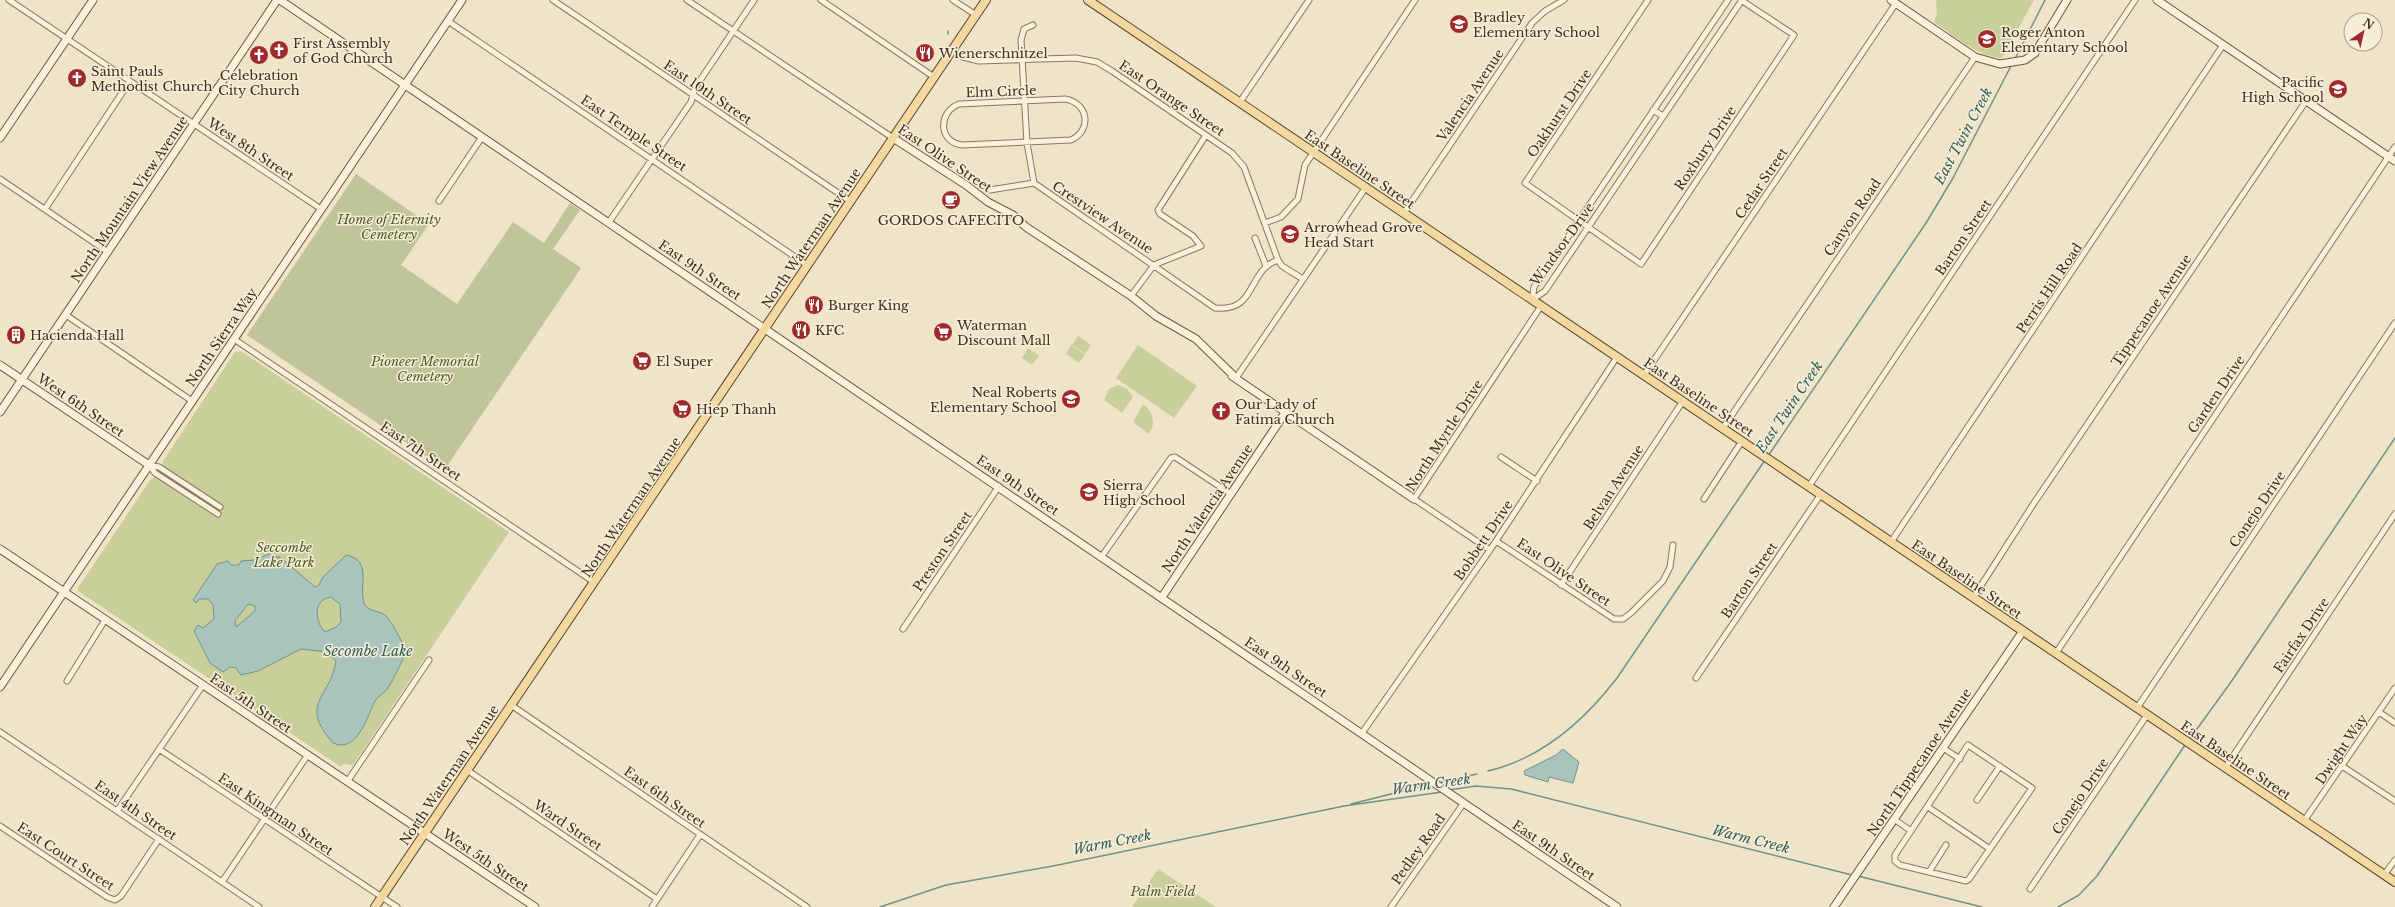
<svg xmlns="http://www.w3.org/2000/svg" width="2395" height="907" viewBox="0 0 2395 907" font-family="'Libre Baskerville',serif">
<rect width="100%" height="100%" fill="#f0e4c8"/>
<!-- green -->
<path fill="#c9cf9b" d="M1936,0h98l-32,58c-26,-2 -47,-22 -68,-36l3,-9z
M1078,336l13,9 -6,9 -13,-9z
M1071,345l14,10 -6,8 -13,-9z
M1138,345l59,41 -23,32 -58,-40z
M1028,348l11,8 -7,9 -10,-7z
M241,351l268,181 -156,233 -9,-1 -3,3 -263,-176v-3l73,-109 3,-1 9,-14v-3l72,-109z
M1118,385l9,4 6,8 -11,16 -18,-13 5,-11z
M1143,404c11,9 13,19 6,30l-16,-12z
M1158,869l58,38h-84z"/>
<!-- cemetery -->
<path fill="#bfc49a" d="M356,174l73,50 -28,41 56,39 56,-82 31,21 26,-40 10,7 -27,39 28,19 -136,201 -198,-134z"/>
<!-- water -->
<path fill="#a9c4bc" stroke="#6f938a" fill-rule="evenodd" d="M269,554l12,4 34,29 4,-2 4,-8 23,-22c28,5 11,33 19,50 4,7 15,5 21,11 8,9 14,22 19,33l1,4c-6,11 -11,24 -18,35 -3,5 -10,8 -13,13 -8,16 -18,53 -42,42 -35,-40 -3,-44 3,-82l-9,-9 -26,-3 -43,22 -17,4 -5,-7 -6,-1 -7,5 -13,-9 -16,-32 4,-6 5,3 11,-9 -1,-14 -5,-6h-9l-3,4 -3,-3 24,-36 11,-3 3,4h8l2,-4 13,-1zM331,597l9,7 1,18 -5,5 -11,5c-10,-10 -13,-32 6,-35zM248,604l7,2v5l-19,16 -1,-6z
M1563,749l16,13 -6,21 -24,-6 -1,5 -23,-7 -1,-4 32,-16z"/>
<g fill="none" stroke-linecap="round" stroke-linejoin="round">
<!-- stream -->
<path stroke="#6f938a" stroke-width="1.5" d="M948,31v3
M2015,59l30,-59
M1768,456l158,-233 27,-45 59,-114
M2189,740l42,-58 164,-244
M1488,771c55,-13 96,-50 129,-93l148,-218
M1438,783l39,-9
M1449,790l27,-4 35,3 341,86
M1351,804l80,-20
M1858,876l124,31
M880,907l66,-22 107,-19 291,-60 98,-14
M2058,907l21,-12 18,-19 88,-131"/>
<!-- street casing -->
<g stroke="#8d765c" stroke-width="7">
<path id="street" d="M9,0l312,209
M553,0l297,201
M687,0l206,138
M821,0l113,77
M953,0l23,15
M1648,0l-123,183 116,81 153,-229 -53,-35
M448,21l359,244
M1033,25l-9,4 -3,11 6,103 7,40
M952,51l11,6 16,4 97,-3 21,4 15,9 120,82 12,14 34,93 4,6 21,13
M1065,99c24,4 27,32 6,41l-109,5c-24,-3 -24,-33 -3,-41z
M1240,102l69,-102
M1653,110l10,6
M0,179l108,73
M990,190l44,-7 181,125c37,4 34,-28 52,-42 3,-3 7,-4 11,-6
M439,201l43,-64
M45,209l85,-128
M1404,213l128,-190 13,-12 19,-11
M609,222l82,-120 4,-14 59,-88
M1265,223l16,-6 17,-18 7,-34 110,-165
M1255,238l11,28
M1131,296l23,-31 47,-19 -8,-10 -33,-22 -2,-4 48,-75
M1532,300l13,-9 197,-291
M1532,300l2,-13 194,-287
M66,315l126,86
M234,339l360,243
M1644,375l252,-372
M1236,378l130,-191
M1723,428l252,-371
M1501,457l36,24
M149,465l6,8 63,41
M149,465l10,2 61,40
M1809,486l326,-486
M1704,499l38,-58
M1496,541l118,78h9l8,-6 32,-32 7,-14 3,-22
M1891,542l332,-497
M1490,550l-76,-51 127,-193
M1102,556l69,-98 4,-1 56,37
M1561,585l122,-184
M1973,598l61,-95 272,-402
M903,629l96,-143
M2056,653l339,-506
M1696,678l125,-184
M67,681l38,-61
M511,705l296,202
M2137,708l258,-385
M2379,712l16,11
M0,732l259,175
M1362,733l128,-183 127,-193
M1968,745l64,43 -63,91 -3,2 -66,-16 -5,-4v-6z
M1943,748l17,11
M159,749l238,158
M2342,766l53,35
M2225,768l170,-254
M467,770l190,129
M347,782l82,-122
M1977,800l23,-34
M1928,807l62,42
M117,811l86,-126
M1894,819l17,12
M2304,821l91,-133
M0,826l107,71 8,3 6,-4 38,-57
M1929,872l17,-27
M2384,875l11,-15
M222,882l85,-126
M2030,889l117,-174
M652,907l48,-72
M1391,907l72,-103"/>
</g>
<!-- secondary casing -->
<g stroke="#6f573f" stroke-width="9">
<path id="secondary" d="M280,0l1337,907
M1891,0l84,57 25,7 25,-4 10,-7 32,-53
M2157,0l238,161
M0,138l93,-138
M893,138l73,47 22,17 25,13 13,12 105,69 25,20 40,23 40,39
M0,365l149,100
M1232,376l182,123
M0,412l277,-412
M0,549l535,358
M1162,597l123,-184
M0,687l462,-687
M1834,907l189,-276"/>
</g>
<!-- primary casing -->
<g stroke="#5b4430" stroke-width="10">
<path id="primary" d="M1088,0l1307,882
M375,907l611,-907"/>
</g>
<!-- street -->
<use href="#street" stroke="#faf1dc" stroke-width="5"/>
<!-- secondary -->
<use href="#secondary" stroke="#faf1dc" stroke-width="7"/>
<!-- primary -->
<use href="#primary" stroke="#f3d9a0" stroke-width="8"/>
</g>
<!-- icons -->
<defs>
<g id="school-disc" transform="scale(1)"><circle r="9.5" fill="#9e2a2b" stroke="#f7eed8"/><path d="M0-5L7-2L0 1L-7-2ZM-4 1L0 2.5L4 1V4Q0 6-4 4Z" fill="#fff"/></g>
<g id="church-disc" transform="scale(1)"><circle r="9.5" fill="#9e2a2b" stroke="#f7eed8"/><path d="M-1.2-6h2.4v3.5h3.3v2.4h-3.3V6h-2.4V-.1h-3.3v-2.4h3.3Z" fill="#fff"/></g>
<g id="restaurant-disc" transform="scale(1)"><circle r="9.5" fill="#9e2a2b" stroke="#f7eed8"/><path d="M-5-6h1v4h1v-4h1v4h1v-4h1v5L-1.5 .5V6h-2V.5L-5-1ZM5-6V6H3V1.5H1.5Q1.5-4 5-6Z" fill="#fff"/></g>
<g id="cafe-disc" transform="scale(1)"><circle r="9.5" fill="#9e2a2b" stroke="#f7eed8"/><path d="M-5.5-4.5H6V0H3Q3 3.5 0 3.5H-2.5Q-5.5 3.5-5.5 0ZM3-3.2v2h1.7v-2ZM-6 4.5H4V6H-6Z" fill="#fff"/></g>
<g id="supermarket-disc" transform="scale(1)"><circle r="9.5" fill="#9e2a2b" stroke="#f7eed8"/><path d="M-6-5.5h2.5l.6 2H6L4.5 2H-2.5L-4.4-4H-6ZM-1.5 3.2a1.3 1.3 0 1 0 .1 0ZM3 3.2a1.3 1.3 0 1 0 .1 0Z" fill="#fff"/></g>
<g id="building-disc" transform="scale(1)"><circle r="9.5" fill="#9e2a2b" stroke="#f7eed8"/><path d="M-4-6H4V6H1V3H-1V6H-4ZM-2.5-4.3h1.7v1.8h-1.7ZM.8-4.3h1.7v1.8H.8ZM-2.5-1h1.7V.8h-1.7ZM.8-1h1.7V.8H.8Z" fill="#fff"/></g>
</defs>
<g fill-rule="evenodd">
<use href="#school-disc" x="1459" y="24"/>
<use href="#school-disc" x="1987" y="39"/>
<use href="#church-disc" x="279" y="50"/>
<use href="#restaurant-disc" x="925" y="53"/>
<use href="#church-disc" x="259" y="55"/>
<use href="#church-disc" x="77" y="78"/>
<use href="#school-disc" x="2338" y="89"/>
<use href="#cafe-disc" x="951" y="200"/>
<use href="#school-disc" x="1290" y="234"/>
<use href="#restaurant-disc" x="814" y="305"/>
<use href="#restaurant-disc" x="801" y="330"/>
<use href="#supermarket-disc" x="943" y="332"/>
<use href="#building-disc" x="16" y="335"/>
<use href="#supermarket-disc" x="642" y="361"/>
<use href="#school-disc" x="1071" y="399"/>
<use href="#supermarket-disc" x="682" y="409"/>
<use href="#church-disc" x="1221" y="411"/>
<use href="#school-disc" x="1089" y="492"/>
</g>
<g text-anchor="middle" stroke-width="3" stroke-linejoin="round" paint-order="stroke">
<!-- poi labels -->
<g font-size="13" fill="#3d2e20" stroke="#f7eed8" text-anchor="start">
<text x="1473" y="22">Bradley<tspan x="1473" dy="15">Elementary School</tspan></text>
<text x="2001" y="37">Roger Anton<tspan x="2001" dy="15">Elementary School</tspan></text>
<text x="293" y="48">First Assembly<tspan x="293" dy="15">of God Church</tspan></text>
<text x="939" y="58">Wienerschnitzel</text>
<text x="91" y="76">Saint Pauls<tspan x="91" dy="15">Methodist Church</tspan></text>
<text x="259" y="80" text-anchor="middle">Celebration<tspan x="259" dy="15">City Church</tspan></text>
<text x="2324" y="87" text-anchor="end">Pacific<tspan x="2324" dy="15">High School</tspan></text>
<text x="951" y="225" text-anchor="middle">GORDOS CAFECITO</text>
<text x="1304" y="232">Arrowhead Grove<tspan x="1304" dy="15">Head Start</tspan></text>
<text x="828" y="310">Burger King</text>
<text x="957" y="330">Waterman<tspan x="957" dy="15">Discount Mall</tspan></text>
<text x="815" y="335">KFC</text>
<text x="30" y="340">Hacienda Hall</text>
<text x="656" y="366">El Super</text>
<text x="1057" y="397" text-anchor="end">Neal Roberts<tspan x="1057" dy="15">Elementary School</tspan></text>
<text x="1235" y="409">Our Lady of<tspan x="1235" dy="15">Fatima Church</tspan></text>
<text x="696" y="414">Hiep Thanh</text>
<text x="1103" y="490">Sierra<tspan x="1103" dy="15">High School</tspan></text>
</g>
<!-- street labels -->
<g font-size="13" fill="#3d2e20" stroke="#f7eed8">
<text transform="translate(1001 91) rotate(-2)" y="5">Elm Circle</text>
<text transform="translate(708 92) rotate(34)" y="5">East 10th Street</text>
<text transform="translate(1470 95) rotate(-56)" y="5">Valencia Avenue</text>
<text transform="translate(1172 98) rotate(34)" y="5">East Orange Street</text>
<text transform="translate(1559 113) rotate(-56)" y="5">Oakhurst Drive</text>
<text transform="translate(634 133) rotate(34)" y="5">East Temple Street</text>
<text transform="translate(1705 148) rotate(-56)" y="5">Roxbury Drive</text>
<text transform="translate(251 149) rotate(34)" y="5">West 8th Street</text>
<text transform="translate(945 158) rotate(34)" y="5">East Olive Street</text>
<text transform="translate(1360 169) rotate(34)" y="5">East Baseline Street</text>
<text transform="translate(1761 183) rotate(-56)" y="5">Cedar Street</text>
<text transform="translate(129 199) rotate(-56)" y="5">North Mountain View Avenue</text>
<text transform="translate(1103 217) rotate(34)" y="5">Crestview Avenue</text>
<text transform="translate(1852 217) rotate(-56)" y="5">Canyon Road</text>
<text transform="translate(1963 237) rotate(-56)" y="5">Barton Street</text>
<text transform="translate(811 238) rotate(-56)" y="5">North Waterman Avenue</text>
<text transform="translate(1562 244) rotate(-54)" y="5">Windsor Drive</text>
<text transform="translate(700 270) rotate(34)" y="5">East 9th Street</text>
<text transform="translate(2049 288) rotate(-56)" y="5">Perris Hill Road</text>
<text transform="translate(2151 310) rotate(-56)" y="5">Tippecanoe Avenue</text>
<text transform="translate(221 337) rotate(-56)" y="5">North Sierra Way</text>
<text transform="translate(2216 394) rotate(-56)" y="5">Garden Drive</text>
<text transform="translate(1699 397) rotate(34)" y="5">East Baseline Street</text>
<text transform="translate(81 405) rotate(34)" y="5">West 6th Street</text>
<text transform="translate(1444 435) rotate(-57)" y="5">North Myrtle Drive</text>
<text transform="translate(421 451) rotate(34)" y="5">East 7th Street</text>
<text transform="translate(1018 485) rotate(34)" y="5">East 9th Street</text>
<text transform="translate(1613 487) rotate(-57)" y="5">Belvan Avenue</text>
<text transform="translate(631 507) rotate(-56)" y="5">North Waterman Avenue</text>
<text transform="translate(1207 508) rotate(-56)" y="5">North Valencia Avenue</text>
<text transform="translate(2257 509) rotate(-56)" y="5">Conejo Drive</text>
<text transform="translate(1483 540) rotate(-56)" y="5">Bobbett Drive</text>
<text transform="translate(942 551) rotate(-56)" y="5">Preston Street</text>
<text transform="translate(1564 572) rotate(34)" y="5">East Olive Street</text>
<text transform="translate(1967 579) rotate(34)" y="5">East Baseline Street</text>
<text transform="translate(1749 580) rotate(-56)" y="5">Barton Street</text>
<text transform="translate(2301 635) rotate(-56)" y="5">Fairfax Drive</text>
<text transform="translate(1286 667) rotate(34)" y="5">East 9th Street</text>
<text transform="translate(251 703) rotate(34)" y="5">East 5th Street</text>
<text transform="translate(2341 749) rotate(-56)" y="5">Dwight Way</text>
<text transform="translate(2236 760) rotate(34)" y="5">East Baseline Street</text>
<text transform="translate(1919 762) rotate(-56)" y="5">North Tippecanoe Avenue</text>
<text transform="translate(449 775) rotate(-56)" y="5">North Waterman Avenue</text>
<text transform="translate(2080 796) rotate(-56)" y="5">Conejo Drive</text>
<text transform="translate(665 797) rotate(35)" y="5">East 6th Street</text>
<text transform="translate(136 810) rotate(34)" y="5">East 4th Street</text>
<text transform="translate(276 814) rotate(34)" y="5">East Kingman Street</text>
<text transform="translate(568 825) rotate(34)" y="5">Ward Street</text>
<text transform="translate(1418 849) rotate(-55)" y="5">Pedley Road</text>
<text transform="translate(1554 850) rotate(34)" y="5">East 9th Street</text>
<text transform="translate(66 856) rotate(33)" y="5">East Court Street</text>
<text transform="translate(486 860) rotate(34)" y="5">West 5th Street</text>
</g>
<!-- park labels -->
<g font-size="13" font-style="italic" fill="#4d5a26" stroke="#f7eed8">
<text x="389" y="224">Home of Eternity<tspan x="389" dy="15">Cemetery</tspan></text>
<text x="425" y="366">Pioneer Memorial<tspan x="425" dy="15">Cemetery</tspan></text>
<text x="284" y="552">Seccombe<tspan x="284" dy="15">Lake Park</tspan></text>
<text x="1163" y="896">Palm Field</text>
</g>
<!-- water labels -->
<g font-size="14" font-style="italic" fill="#2f5d5a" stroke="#f7eed8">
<text transform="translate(1963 136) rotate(-62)" y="5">East Twin Creek</text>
<text transform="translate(1789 407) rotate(-56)" y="5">East Twin Creek</text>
<text x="368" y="656">Secombe Lake</text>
<text transform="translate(1431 784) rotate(-8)" y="5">Warm Creek</text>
<text transform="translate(1751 839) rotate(14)" y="5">Warm Creek</text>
<text transform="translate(1112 842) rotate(-11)" y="5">Warm Creek</text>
</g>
</g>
<!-- north arrow -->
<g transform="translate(2363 32) rotate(34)"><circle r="19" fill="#f7eed8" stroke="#ada18e"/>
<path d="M0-3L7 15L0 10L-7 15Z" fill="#9e2a2b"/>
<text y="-6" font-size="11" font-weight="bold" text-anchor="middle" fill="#3d2e20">N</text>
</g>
</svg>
